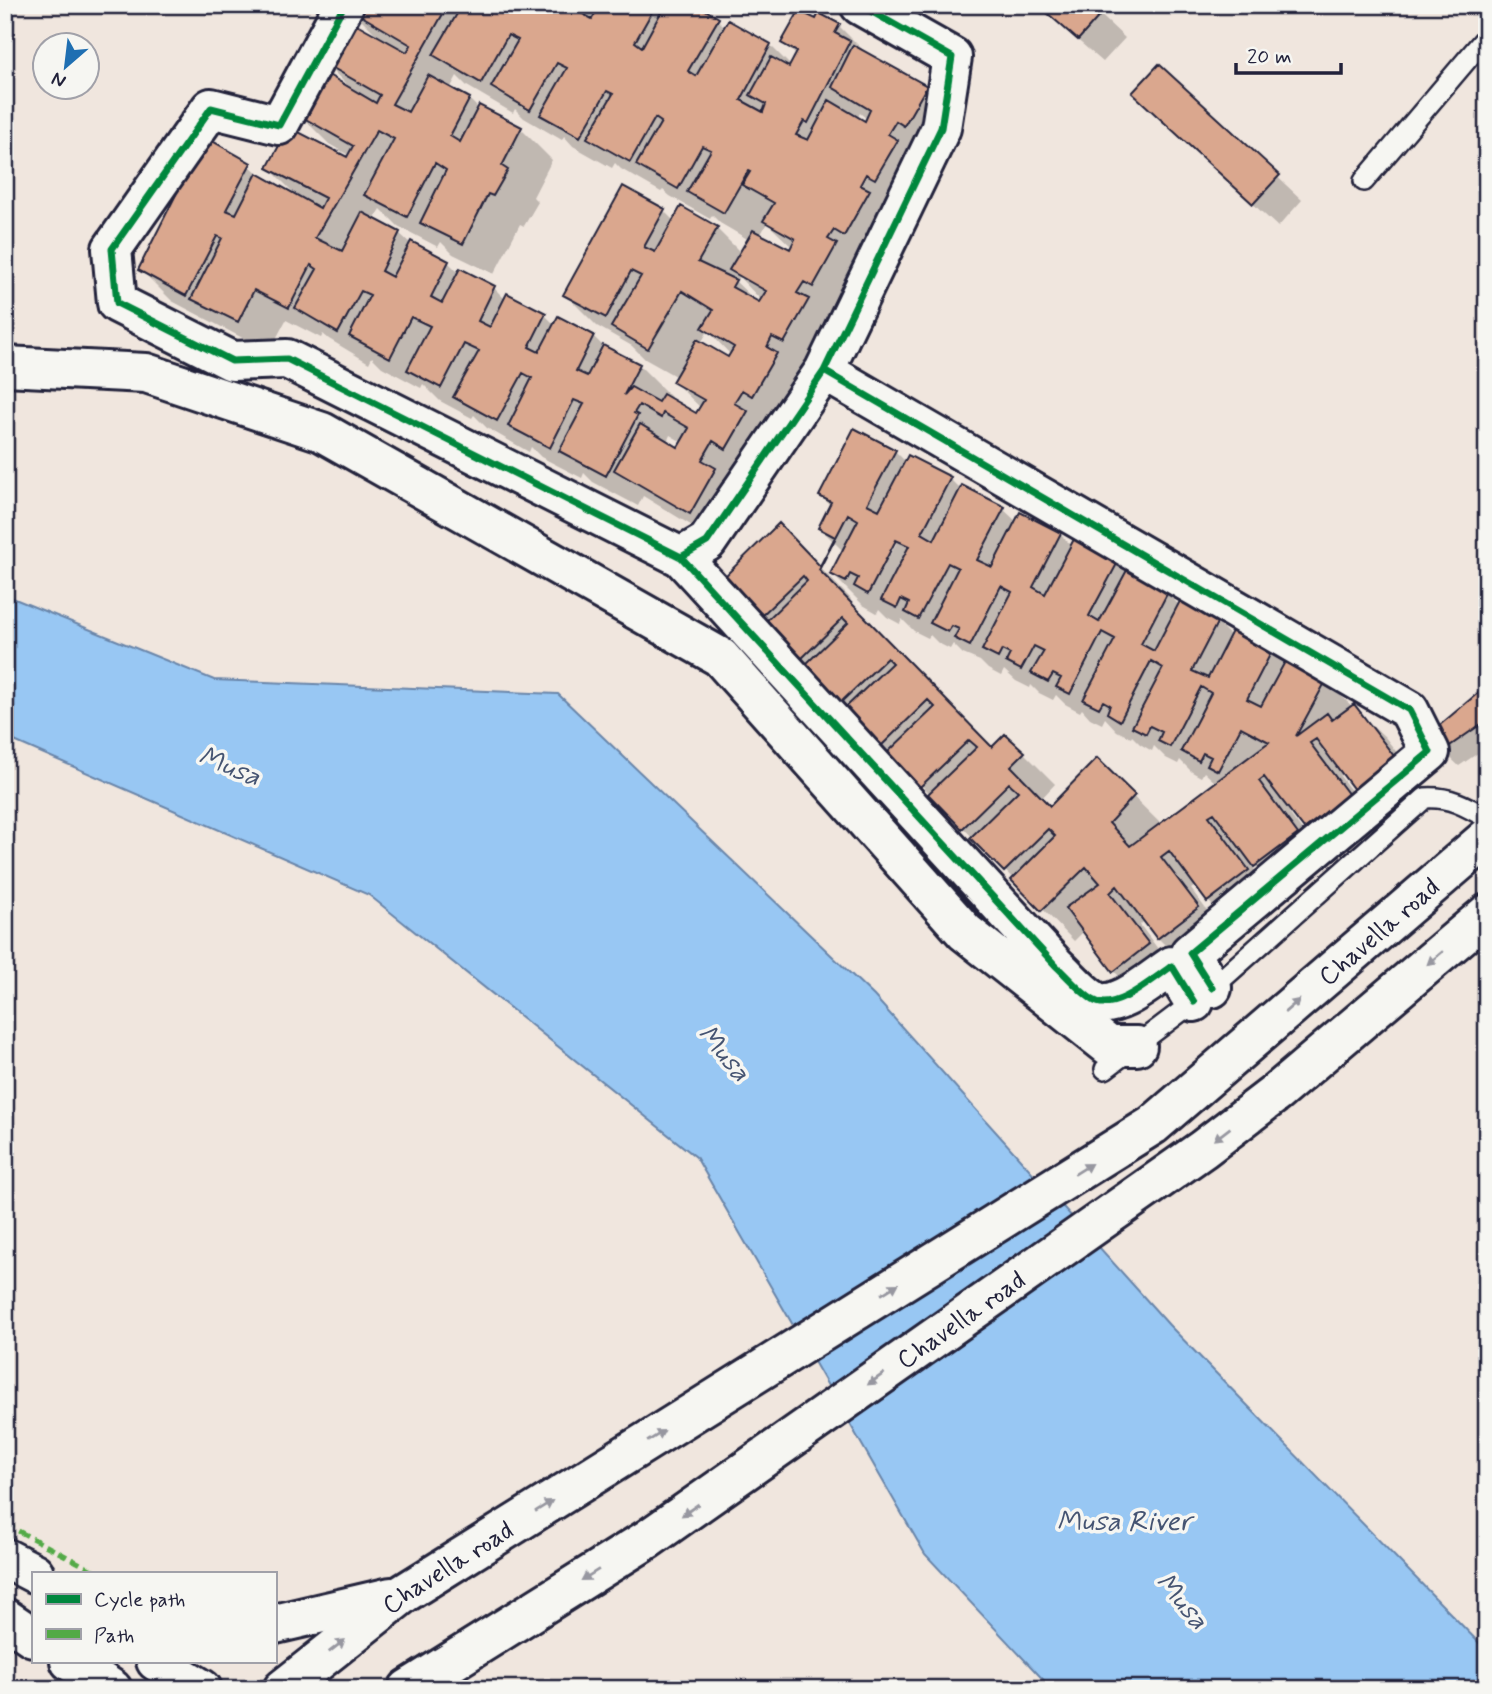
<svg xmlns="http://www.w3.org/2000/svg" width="1492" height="1694" viewBox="0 0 1492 1694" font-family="Mynerve,sans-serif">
<rect width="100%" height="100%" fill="#f0e6de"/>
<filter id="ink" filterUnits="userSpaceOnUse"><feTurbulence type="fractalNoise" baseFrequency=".0143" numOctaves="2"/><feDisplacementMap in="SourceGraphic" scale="14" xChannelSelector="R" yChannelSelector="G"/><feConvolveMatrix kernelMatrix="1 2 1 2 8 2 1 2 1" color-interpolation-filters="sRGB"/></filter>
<g filter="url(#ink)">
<!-- water -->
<path fill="#98c7f3" stroke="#6985a9" stroke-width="2" d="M5,595l209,85 344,14 316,302 295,329 318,326v38h-435l-127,-135 -229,-397 -327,-262 -364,-158z"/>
<!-- shadow -->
<path fill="#0003" fill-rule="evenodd" d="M351,5h342l24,14 9,9 44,17 21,21 6,-10 -14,-13 34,-21 22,4 29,29 57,33 32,31 -235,425 -79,-48 -5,10 -45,-24 -9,-9 -2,5 -41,-21 -10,-10 -2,5 -42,-24 -13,-13 -2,3 -32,-17 -17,-17 -2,4 -39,-21 -10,-10 -3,6 -40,-24 -6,-5 -2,4 -35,-18 -17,32 -97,-51 -32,-32 109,-104 15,14 34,18 -29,-29 79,-8 2,-4 -21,-12 -32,-32 53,-24 -28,-28 57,-23 -29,-29zM457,76l10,10 46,27 2,-4 9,9 38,22 2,-4 9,10 39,22 3,-5 6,6 40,23 2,-2 7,6 40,23 2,-4 8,8 29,17 -8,13 -24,-24 -43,-8 -10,-10 -98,84 31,31 35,20 13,13 32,18 -3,5 27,26 -5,8 -27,-16 2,-3 -32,-32 -33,-16 -13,-13 -38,-11 -10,-10 -37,-19 -2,4 -12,-12 -34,-18 -1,3 -11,-11 -37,-18 -12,-11 -25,-13 7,-11 17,17 40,21 3,-5 12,12 41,20 26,-50 4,2 14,-24 -5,-5 19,-37 -31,-31 -42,-20 -10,-10 -19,-10zM860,113l7,6 -2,4 -8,-4zM767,223l26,25 -3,4 -30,-16zM739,277l23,24 -2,4 -24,-23zM708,331l23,24 -2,4 -28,-16zM670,435l12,7 -3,7 -12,-7z
M1037,5h53l35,33 -22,24z
M1159,66l143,134 -24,27 -120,-111z
M895,451l11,11 43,16 12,12 42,19 14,13 43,12 12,12 44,17 11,10 40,20 13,13 37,17 14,13 41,15 13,13 40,17 60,56 42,55 -39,29 -32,-31 -13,-17 -3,3 39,52 -43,32 -31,-32 -13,-17 -3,2 39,53 -41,31 -35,-35 -2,2 29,38 -39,30 -32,-31 -11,-16 -6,4 38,51 -40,29 -31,-31 -13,-18 -5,5 39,52 -34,25 -31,-31 -30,-40 -10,10 -352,-360 57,-55 72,73 -2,3 144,147 31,4 31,31 -14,15 10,9 46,-47 65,64 55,-41 -13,-12 -3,5 -9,-5 -12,-12 -2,4 -12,-6 -12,-12 -2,5 -12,-7 -8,-8 -1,2 -14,-7 -12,-13 -3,6 -12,-6 -8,-9 -2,3 -15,-8 -9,-9 -3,5 -14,-7 -8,-8 -1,3 -14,-7 -12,-11 -3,6 -13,-7 -8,-8 -17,-7 -10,-10 -3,5 -12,-6 -8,-8 -2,3 -14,-7 -12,-12 -2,5 -13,-7 -8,-8 -2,4 -14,-8 -31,-31 12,-22 -24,-24 11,-22 -10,-10zM898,531l4,2 -12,22 -2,-3z
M1487,705v42l-28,19 -16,-15z"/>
<!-- building -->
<path fill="#daa78e" stroke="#22223b" stroke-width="2" fill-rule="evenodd" d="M350,5h98l-56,99 16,8 20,-37 42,23 -20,38 10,6 19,-37 43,22 -20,39 6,4 -15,26 -5,-2 -25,50 -43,-21 26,-53 -11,-7 -28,54 -43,-22 30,-56 -17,-9 -62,108 27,13 20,-39 38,20 -19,39 11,6 19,-36 38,20 -18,36 11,6 18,-35 35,18 -17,35 12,6 17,-34 39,20 -17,34 10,5 19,-36 36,19 -18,36 11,5 16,-31 37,19 -16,31 7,-8 27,15 5,-8 33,19 8,-13 -32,-18 25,-43 31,18 6,-10 -32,-19 11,-18 -31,-19 -34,58 -37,-22 30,-51 -10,-5 -25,47 -43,-23 60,-109 42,23 -21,38 11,5 26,-46 37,21 -20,35 38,18 -4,7 27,15 7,-11 -37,-21 24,-40 37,19 5,-10 -32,-18 11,-18 -32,-18 8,-13 -2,-1 -24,42 -37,-21 24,-42 -9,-4 -24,43 -42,-24 25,-43 -6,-4 -25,44 -43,-24 26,-44 -6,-3 -27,46 -40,-22 27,-47 -10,-5 -27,47 -39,-23 27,-47 -10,-5 -27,48 -48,-28 28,-48 -4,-2h128l-4,8 11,6 8,-14h56l-21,37 7,5 23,-42h32l22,13 -31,53 8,5 32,-56 43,24 -30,56 22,12 3,-8 -16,-9 21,-38 18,10 8,-15 -16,-9 18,-32 17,8 3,-6 21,11 -5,9 15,8 -42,82 -4,-2 -8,14 12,5 21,-40 36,21 5,-11 -38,-23 21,-42 74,41 -23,40 -8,-5 -8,13 10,6 -23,39 -9,-5 -6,11 10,5 -26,46 -10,-6 -6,9 9,5 -24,43 -9,-5 -7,11 12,6 -25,44 -12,-6 -5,10 10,6 -25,43 -10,-6 -8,13 14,8 -22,38 -13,-8 -11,19 14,8 -26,46 -76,-44 26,-46 38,23 11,-19 -26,-15 -2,5 -22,-13 -5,8 4,2 -32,61 -47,-25 25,-47 -10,-4 -24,48 -42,-22 24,-48 -9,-5 -26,48 -44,-24 26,-46 -15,-7 -23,44 -34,-18 23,-44 -19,-9 -21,41 -41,-22 21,-41 -9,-4 -23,42 -43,-25 22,-39 -6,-4 -22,43 -35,-18 -16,32 -47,-23 31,-61 -5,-2 -31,60 -48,-26 67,-133 46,26 -25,47 10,4 21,-41 63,35 5,-10 -58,-30 22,-41 58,30 6,-11 -58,-33 25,-43 56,33 4,-8 -61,-35 25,-43 63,35 4,-7 -63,-37z
M1038,5h55l9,8 -24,27z
M1159,64l121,111 -27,29 -121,-111z
M854,428l42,22 -29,54 12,6 29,-55 43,22 -29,56 12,7 28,-55 43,22 -28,53 15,7 28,-55 41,21 -28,54 12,7 29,-55 44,23 -29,54 10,6 28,-52 41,22 -27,52 13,7 26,-50 38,20 -26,50 16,7 25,-49 40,20 -26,50 14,7 26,-48 40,21 -31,57 31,-23 5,7 22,-16 43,56 -42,31 -39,-52 -6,4 39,52 -45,34 -40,-52 -5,4 39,53 -44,33 -40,-54 -5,3 40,54 -42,32 -38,-51 -8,6 38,50 -42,32 -40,-53 -7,7 39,51 -36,28 -48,-64 35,-25 -14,-16 -45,44 -30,-31 44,-44 -7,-7 -44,43 -34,-34 48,-47 -9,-8 -47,46 -34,-35 49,-47 -8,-7 -49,47 -33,-34 48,-46 -7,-7 -47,46 -37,-37 48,-46 -5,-5 -48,46 -36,-37 45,-44 -5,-5 -45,44 -36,-37 45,-44 -4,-5 -46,44 -37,-39 59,-58 41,43 15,-29 -17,-9 13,-26 -12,-6zM848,514l10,6 -28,54 16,8 4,-8 8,4 -4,8 14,8 28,-54 13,6 -28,54 16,8 4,-9 8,4 -4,9 13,7 30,-56 10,5 -28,55 18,9 4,-6 7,3 -5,9 16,8 31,-60 11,6 -30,58 16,8 4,-8 8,4 -4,8 15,8 13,-24 10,5 -13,22 17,9 5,-8 8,4 -5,9 14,7 32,-62 13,7 -32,61 16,8 4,-7 7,4 -3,8 13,8 31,-60 12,7 -31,59 14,7 4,-8 12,6 -4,9 12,6 31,-60 10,6 -30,58 18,10 4,-8 8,4 -4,8 11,6 23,-44 28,15 -139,104 -21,-23 26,-28 -38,-37 -47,48 -39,-40 14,-14 -20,-18 -13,13 -173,-177z
M1478,693l9,10v17l-46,32 -6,-23z"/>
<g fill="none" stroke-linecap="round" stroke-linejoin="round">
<!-- lane casing -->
<g stroke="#22223b" stroke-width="24">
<path id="lane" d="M1364,181l123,-145
M1105,1069l107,-81 213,-190c24,-2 41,8 62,20"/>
</g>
<!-- street casing -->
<g stroke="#22223b" stroke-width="44">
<path id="street" d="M344,5l-65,120 -68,-17 -99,141 5,54 115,58 55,-2 394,198
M860,5l92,52 -11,71 -117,243 -117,171 -26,15 375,409c12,11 24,26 37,34 21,14 62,-23 79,-34l22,36
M5,366l141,7 176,59 398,225 245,275 144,114h28
M824,371l585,339 21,42 -240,201 22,35"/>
</g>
<!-- highway casing -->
<g stroke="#22223b" stroke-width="44">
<g id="highway">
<path d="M5,1558l29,15"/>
<path d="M5,1618l28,19"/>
<path d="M275,1624l116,-27"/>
<path d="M70,1661l42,28"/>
<path d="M156,1661l46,28"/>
<path id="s1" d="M283,1689l120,-95 750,-469 334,-287"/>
<path id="s2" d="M408,1689l240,-150 555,-390 73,-56 211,-179"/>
</g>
</g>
<!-- lane -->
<use href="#lane" stroke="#f6f6f2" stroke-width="19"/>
<!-- street -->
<use href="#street" stroke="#f6f6f2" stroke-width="38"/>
<!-- highway -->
<use href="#highway" stroke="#f6f6f2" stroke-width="38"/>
<!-- quiet -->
<path stroke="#53aa46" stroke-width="5" stroke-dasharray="10 5" stroke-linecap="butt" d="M5,1524l93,49"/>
<!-- cycleway casing -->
<g stroke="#f6f6f2" stroke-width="11">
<path id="cycleway" d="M344,5l-65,120 -68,-17 -99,141 5,54 115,58 55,-2 394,198
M860,5l92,52 -11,71 -117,243 -117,171 -26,15 375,409c12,11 24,26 37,34 21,14 62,-23 79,-34l22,36
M824,371l585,339 21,42 -240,201 22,35"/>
</g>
<!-- cycleway -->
<use href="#cycleway" stroke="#00873e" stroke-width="7"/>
</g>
<!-- one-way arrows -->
<defs><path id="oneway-solid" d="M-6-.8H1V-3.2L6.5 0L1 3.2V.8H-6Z" transform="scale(1.75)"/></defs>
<g fill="#9797a0">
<use href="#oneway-solid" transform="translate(1435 958) rotate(140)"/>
<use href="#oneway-solid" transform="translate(1292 1006) rotate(-41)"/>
<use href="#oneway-solid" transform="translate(1222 1134) rotate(143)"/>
<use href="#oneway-solid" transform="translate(1083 1169) rotate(-32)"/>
<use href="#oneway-solid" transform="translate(890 1289) rotate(-32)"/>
<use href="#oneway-solid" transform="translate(876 1379) rotate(145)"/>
<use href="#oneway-solid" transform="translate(656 1436) rotate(-32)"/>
<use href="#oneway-solid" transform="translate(544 1506) rotate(-32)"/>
<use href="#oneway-solid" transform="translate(690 1510) rotate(145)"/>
<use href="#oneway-solid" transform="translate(590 1575) rotate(148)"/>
<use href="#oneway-solid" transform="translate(337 1646) rotate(-38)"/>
</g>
</g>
<g text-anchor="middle" stroke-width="7" stroke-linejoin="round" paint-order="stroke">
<!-- street labels -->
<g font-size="26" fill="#22223b" stroke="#f6f6f2">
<text dy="9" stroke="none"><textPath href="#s1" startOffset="1335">Chavella road</textPath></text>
<text dy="9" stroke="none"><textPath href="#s2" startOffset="665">Chavella road</textPath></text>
<text dy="9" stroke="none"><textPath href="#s1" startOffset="205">Chavella road</textPath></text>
</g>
<!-- water labels -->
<g font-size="28" font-style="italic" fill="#455472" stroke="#f6f6f2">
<text transform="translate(230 765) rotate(22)" y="10">Musa</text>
<text transform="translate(725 1052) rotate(50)" y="10">Musa</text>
<text x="1124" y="1530">Musa River</text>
<text transform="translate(1183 1600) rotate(50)" y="10">Musa</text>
</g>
</g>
<!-- margin -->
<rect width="1492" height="1694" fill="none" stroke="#f6f6f2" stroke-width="28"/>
<rect x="14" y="14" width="1464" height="1666" fill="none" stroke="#22223b" stroke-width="2.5" filter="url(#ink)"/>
<!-- legend -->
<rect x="32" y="1572" width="245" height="91" fill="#f6f6f2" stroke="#a1a1a9" stroke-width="2"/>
<rect x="46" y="1594" width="35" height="10" fill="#00873e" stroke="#a1a1a9" stroke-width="2"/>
<text x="94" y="1606" font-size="21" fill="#22223b">Cycle path</text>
<rect x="46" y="1629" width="35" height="10" fill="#53aa46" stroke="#a1a1a9" stroke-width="2"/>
<text x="94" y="1642" font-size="21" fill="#22223b">Path</text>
<!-- north arrow -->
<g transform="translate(66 66) rotate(208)"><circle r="33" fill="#f6f6f2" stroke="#a1a1a9" stroke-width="2"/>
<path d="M0-5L12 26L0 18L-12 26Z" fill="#1f6fb2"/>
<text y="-10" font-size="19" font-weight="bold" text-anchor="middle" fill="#22223b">N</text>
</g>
<!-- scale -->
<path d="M1236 63v10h105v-10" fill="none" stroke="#22223b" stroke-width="3.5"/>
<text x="1247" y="63" font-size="21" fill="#22223b" stroke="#f6f6f2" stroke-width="5" paint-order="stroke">20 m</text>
</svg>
